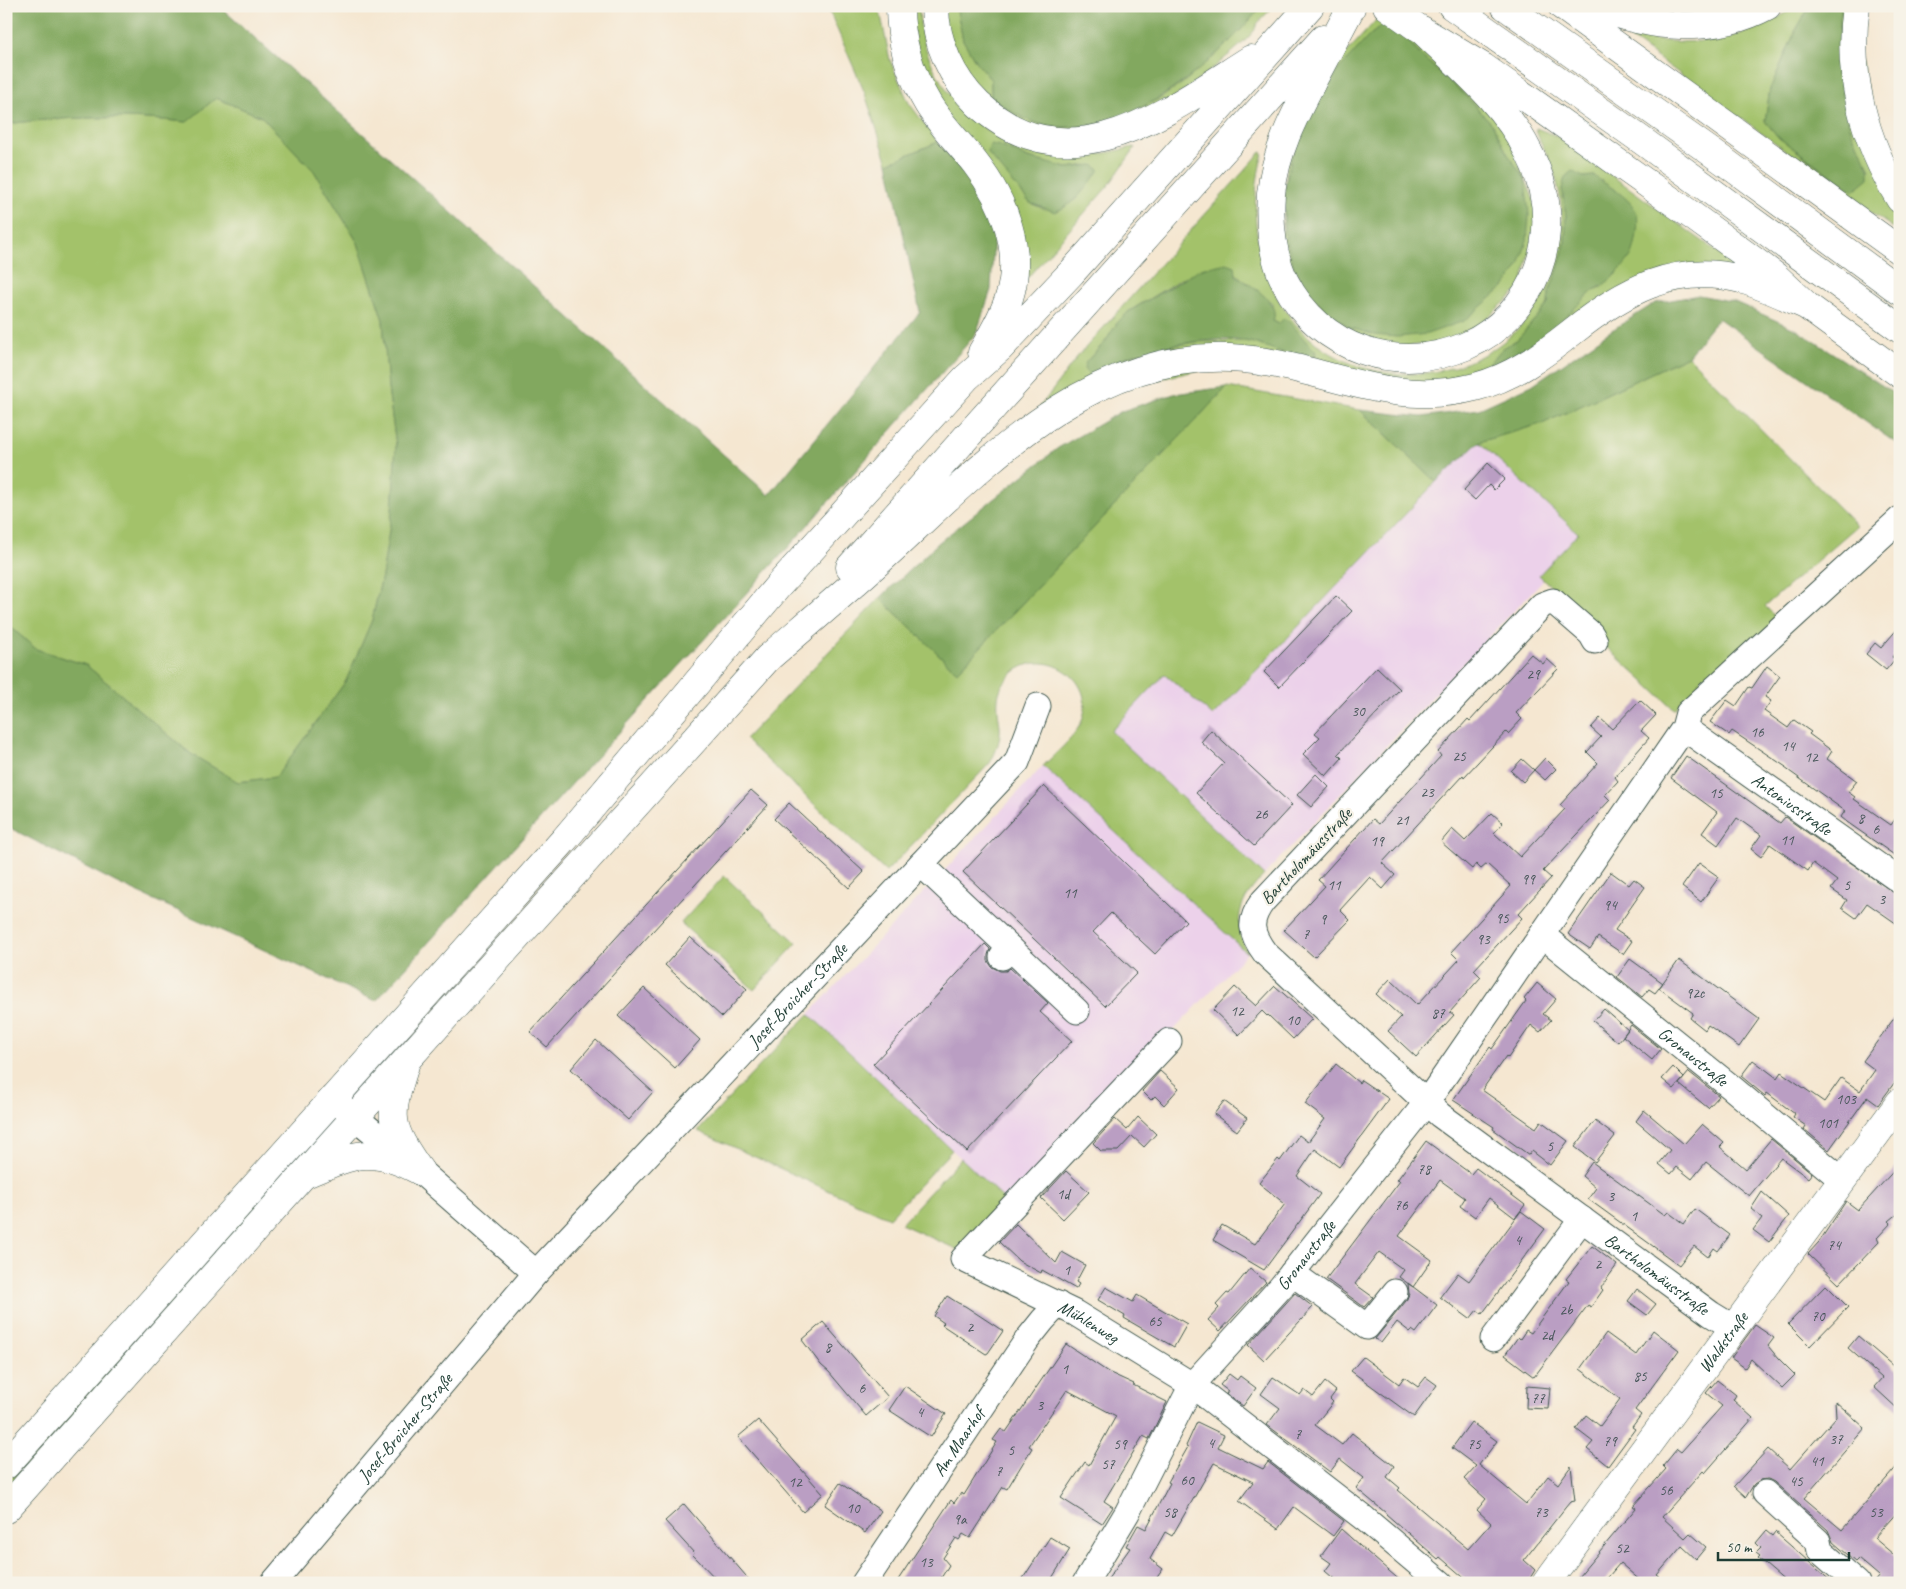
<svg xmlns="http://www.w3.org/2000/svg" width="1906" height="1589" viewBox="0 0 1906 1589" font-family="Caveat,sans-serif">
<rect width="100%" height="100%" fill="#f7f3e8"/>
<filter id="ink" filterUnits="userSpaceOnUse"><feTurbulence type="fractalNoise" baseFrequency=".02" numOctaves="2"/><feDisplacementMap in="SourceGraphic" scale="10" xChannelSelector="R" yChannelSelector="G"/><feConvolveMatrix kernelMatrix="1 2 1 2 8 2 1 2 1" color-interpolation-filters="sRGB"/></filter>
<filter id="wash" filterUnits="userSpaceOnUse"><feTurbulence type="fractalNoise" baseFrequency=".0096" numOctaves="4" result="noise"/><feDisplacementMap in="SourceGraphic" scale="20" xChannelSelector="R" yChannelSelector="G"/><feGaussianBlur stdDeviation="1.12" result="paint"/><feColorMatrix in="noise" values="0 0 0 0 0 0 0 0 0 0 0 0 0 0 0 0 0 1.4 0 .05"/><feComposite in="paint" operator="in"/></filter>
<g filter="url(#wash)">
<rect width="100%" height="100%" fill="#f5e7d1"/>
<!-- built -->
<path fill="#ecd1ea" d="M1479,442l99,91 -39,42 4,5 -279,295 -154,-143 55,-59 48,43 223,-234z
M1043,766l204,187 -238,251 -200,-190z"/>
<!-- industrial -->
<path fill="#cbbfd5" d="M1895,6h5v82l-7,-12z"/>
<!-- green -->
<path fill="#a3c26a" stroke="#61804f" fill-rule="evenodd" d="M827,6h52l11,54 19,43 29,39 -50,21 -24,-72z
M907,6h12c1,80 68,146 146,151 23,1 46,-5 68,-10l2,1 -26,37 -87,99 -1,-15 -96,-186zM1000,146l28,12 39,10 20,-3 12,6 -24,29 -31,9 -14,-6 -42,-51z
M942,6h14l7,34 13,22 15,18v18l9,8 40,18 19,3h27l24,-6 51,-23 23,-16 34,-29 44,-47h12c-5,6 -14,13 -18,20 -1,2 -1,5 -3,6 -8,10 -18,18 -28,26 -62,56 -157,112 -234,47 -30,-25 -47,-59 -49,-99z
M1795,6h15l-14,24 -26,59 -5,32 14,17 56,41 35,-10 -18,-36 -7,-24 -4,-26 -1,-65 2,-12h6l44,195 8,12v20l-270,-195 2,-3c54,14 118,7 163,-29z
M1378,18l7,5 -16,13 -75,232 15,25 19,19 179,-159 -14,-28 -28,-30 -46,-41 -11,-14 3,-3 93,88 35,88 -18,75 -59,52 -80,9 -62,-33 -39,-69 7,-97 50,-88z
M216,98l46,19 52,54 44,72 25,77 5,68 8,57 -4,67 -10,64 -10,44 -26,61 -70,96 -38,5 -47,-28 -105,-89 -50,-16 -30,-26v-499c60,-8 121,-8 180,-2z
M1536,128l21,8 187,135 -29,-3 -189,89 -84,30 -174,-33 -228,53 38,-51 183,-204 2,1c-29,104 26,219 144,221 37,0 74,-13 101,-36 30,-26 48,-59 53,-98 3,-28 -1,-55 -12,-81 -4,-10 -12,-21 -13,-31zM1595,176l7,111 -8,3 -51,46 -41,13 16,-10 30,-35 1,-12 8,-20 8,-28 1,-28 -4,-27 21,-12zM1236,274l36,29 1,18 6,3 9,-3 17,21 9,8 -19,5 -49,-14 -49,1 -38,6 -29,8 -41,19 -3,-13 19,-20 23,-30 56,-35z
M1688,356l169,170 -92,80 15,15 -106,88 -71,-65 -2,-10 -62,-59 39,-42 -99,-91 65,-19z
M1227,387l133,23 76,72 -223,234 -48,-42 -54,57 153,144c-17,19 -29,33 -23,60 1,6 5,12 6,18l-204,-187c13,-13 30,-27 38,-43 20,-46 -44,-83 -75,-43 -12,15 -8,29 -6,47 1,13 -4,25 -10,36l-104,109 -141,-133 135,-141 77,74z
M724,876l73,67 -43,47 -73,-67z
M809,1014l143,136 -63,68 -191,-87z
M320,1131l5,4 -319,357v-9z
M961,1158l48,46 -46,48 -62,-28z"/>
<!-- forest -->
<path fill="#82a85e" stroke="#507249" d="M6,6h213l550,489 151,-183 -32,-149 50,-21 41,48 15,43 -3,57 -15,44 -183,208 -293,321 -124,138 -259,-118 -111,-57v-203l30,26 50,16 105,89 47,28 38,-5 70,-96 26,-61 10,-44 10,-64 4,-67 -8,-57 -5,-68 -25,-77 -44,-72 -52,-54 -46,-19 -29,24c-60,-6 -121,-6 -181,2z
M956,6h306c-49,59 -138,138 -221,118 -19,-4 -35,-16 -50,-26v-18l-15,-18 -13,-22z
M1810,6h32c-6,34 -2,94 10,126 5,15 19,29 17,46l-16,13 -74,-53 -14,-17 5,-32 26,-59z
M1385,23l23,17 11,14 46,41 28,30 14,28 18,26 4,36 -2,25 -8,26 -14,20 -41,35 -37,13 -30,3 -22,-2 -25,-7 -22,-16 -19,-19 -15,-25 -10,-37 1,-44 7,-32 16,-38 24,-40 37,-41z
M991,144l9,2 28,12 39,10 26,-3 6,4v2c-13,17 -24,33 -44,41l-25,-9 -43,-51z
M1572,171l11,6 11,-1c14,10 33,19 42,35 4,9 0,36 -5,45 -7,11 -25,30 -37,34 -29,27 -64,64 -102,77l-2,-5 12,-13 16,-10 30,-35 1,-12 8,-20 8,-28 1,-28 -4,-27 3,-12z
M1227,263l8,3 1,9c14,11 45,26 37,46l6,3 5,-6c12,8 19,23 31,32l1,6c-15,8 -53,-13 -71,-15 -32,-5 -83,5 -114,14 -14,5 -28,13 -42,20l-5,-6 2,-7 19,-20 12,-19 11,-11 72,-43z
M1699,295l36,7 62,28 103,67v49l-182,-128 -30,38 -144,67 -65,19 -43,40 -76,-72 62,7 57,-8 53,-24 77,-53 46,-29z
M1227,387l-270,285 -77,-74 58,-55 120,-95 64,-37 52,-17z"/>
<g id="blocks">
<!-- building -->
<path fill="#ba9ec3" d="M1488,463l17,16 -11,11 -5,-5 -14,15 -11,-10z
M1336,596l16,15 -73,76 -15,-15z
M1900,626v21l-8,10 3,2 -9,11 -20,-16 9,-11 6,5z
M1531,654l12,10 4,-5 11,10 -42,44 6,6 -14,15 -2,-2 -42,45 -1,-2 -81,88 13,12 -12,14 -13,-12 -30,33 10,10 -36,37 -30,-27 41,-44 -7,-6 55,-61 6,5 62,-68 -3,-4 30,-33 2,2z
M1767,666l13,10 -15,21 6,4 -7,10 24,17 6,-8 17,12 -2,2 23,17 -5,8 30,22 -9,11 7,5 -1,2 37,26 9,-13v47l-53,-37 -6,-5 4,-6 -60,-43 1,-1 -54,-36 -3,4 -19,-13 17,-22 9,6 13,-19 3,1z
M1377,667l23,22 -62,65 4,4 -16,18 -23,-22 17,-17 -5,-4z
M1640,700l16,15 -15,16 8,7 -34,39 3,4 -13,14 5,5 -67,71 8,7 -33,36 4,4 -48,52 7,7 -31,35 4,3 -38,42 -28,-26 13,-14 -25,-23 14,-15 27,26 42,-45 -8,-8 60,-66 -24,-22 -6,5 -5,-5 -4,5 -31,-27 11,-13 13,12 27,-28 11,10 -9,10 26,24 45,-48 -5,-4 38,-42 -11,-11 14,-15 -10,-9 9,-10 12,11z
M1211,730l81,75 -38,41 -58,-53 28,-30 -23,-21z
M1686,756l94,67 5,-6 115,80v29l-33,-23 -11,15 -14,-10 5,-8 -16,-11 6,-8 -24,-18 -5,8 -38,-27 -9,13 -10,-8 10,-14 -24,-17 -19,27 -16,-12 15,-21 -46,-34z
M1545,758l11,11 -11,11 -11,-10z
M1522,759l12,11 -11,12 -12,-11z
M1316,774l13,13 -18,20 -14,-12z
M1044,786l142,135 -31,33 -44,-41 -18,19 44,41 -32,33 -142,-134z
M751,790l17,15 -221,242 -17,-15z
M789,803l75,69 -15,16 -75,-69z
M1699,863l20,14 -18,25 -19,-15z
M1611,872l18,13 5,-6 11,8 -30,43 17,11 -9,13 -25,-17 -8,12 -22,-15z
M690,937l57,52 -25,28 -57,-52z
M985,944l5,5 -2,6v6l4,6 8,4h6l4,-3 38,35 -8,9 32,29 -105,111 -94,-88z
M1630,959l33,24 -8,10 -6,-4 -7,8 -25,-20z
M1679,960l80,59 -20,28 -31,-22 -3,5 -15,-12 3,-5 -34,-25z
M1537,983l19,16 -13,15 8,6 -11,12 -9,-7 -23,33 -2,-2 -24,34 54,38 5,-7 27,20 -18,24 -18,-14 -3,4 -36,-26 1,-2 -41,-27 37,-53 2,2 34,-48 -2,-2z
M1275,986l37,33 -19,20 -25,-24 -1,1 -5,-5 -23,24 -26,-25 22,-23 21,19z
M644,988l56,52 -25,28 -57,-52z
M1604,1009l24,21 -10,12 -25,-21z
M1900,1010v65l-22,30 -11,-8 -38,53 -25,-21 2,-3 -13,-9 2,-3 -28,-21 -2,3 -24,-20 12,-16 24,18 4,-6 43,30 17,-24 19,13 15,-21 -12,-9z
M1631,1025l30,24 -9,11 -29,-24z
M596,1040l57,52 -25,28 -57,-51z
M1336,1064l23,19 2,-3 28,19 -50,68 -24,-18 -18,27 23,18 -56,76 -51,-30 9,-15 33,19 30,-40 -26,-21 19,-24 2,2 19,-26 9,7 17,-23 -20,-15z
M1673,1067l11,11 -10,11 -12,-10z
M1160,1071l19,17 -15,17 -9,-9 -4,4 -9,-9z
M1689,1072l30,24 -11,12 -29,-24z
M1224,1101l23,17 -10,13 -23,-17z
M1644,1110l40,34 18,-20 22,19 -4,4 26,22 25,-30 41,34 -4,5 -27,-20 -32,38 -43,-34 -14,17 -15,-12 -6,7 -12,-10 11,-14 -34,-29z
M1138,1117l18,17 -12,13 -12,-11 -14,15h-17l-8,-8 22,-24 12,11z
M1595,1121l20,15 -20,26 -20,-15z
M1426,1141l45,33 5,-6 49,37 -10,13 -26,-20 -14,19 -15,-11 5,-8 -25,-18 -41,56 33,24 -19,27 -14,-10 5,-7 -25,-18 -24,32 18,13 -9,10 -38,-28 74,-98 -3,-1z
M1592,1162l73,53 3,-3 16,12 11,-15 35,26 -12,16 -4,-3 -6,9 -14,-11 -15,19 -91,-66 8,-11 -14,-12z
M1900,1164v48l-11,9 2,2 -14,15 2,4 -40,42 -31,-30 11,-12 27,-41 12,9z
M1066,1171l23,21 -26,27 -22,-21z
M1762,1192l27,24 -20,26 -16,-12 9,-12 -11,-9z
M1521,1211l24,18 -63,85 -5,-4 -7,9 -30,-22 18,-24 11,8z
M1016,1224l40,39 6,-11 23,13 -9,17 3,2 -3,5 -34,-19 -1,3 -22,-12 -20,-19z
M1592,1246l25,19 -13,18 -3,5 2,2 -12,17 -3,-2 -54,72 -29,-22 13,-18 2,2 6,-9 5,3 38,-52 -3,-2z
M1250,1268l16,14 -46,49 -12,-11 11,-12 -3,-3 11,-12 2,1z
M1408,1283l29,22 -21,28 -4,-3 -2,2 -13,-10 -16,21 -6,-4 31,-38 3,-7z
M1826,1285l22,22 -38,39 -22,-22z
M1106,1287l27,15 4,-7 50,29 -13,23 -50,-29 1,-2 -27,-16z
M1637,1289l19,15 -9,11 -19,-14z
M1295,1293l18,14 -49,53 -16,-15z
M947,1296l11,7 7,3 38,25 -15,22 -2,1 -44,-29 2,-2 -10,-7z
M823,1322l65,75 -22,19 -37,-44 -8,-7 -19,-25z
M1755,1325l19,13 -6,8 10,12 17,17 -13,13 -31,-29 -6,9 -14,-10z
M1653,1330l26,20 -44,60 6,5 -9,12 3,2 -27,37 -21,-17 6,-7 -17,-13 10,-14 14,11 20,-27 -40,-30 26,-36 30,22z
M1858,1336l42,36v39l-26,-24 8,-9 -34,-30z
M1066,1344l42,28 26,12 -1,1 34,17 -18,37 -6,-3 -39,65 9,6 -11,17 -41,-26 24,-36 4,3 27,-49 -49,-26 -38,56 3,2 -25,41 -4,-2 -33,51 -7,-4 -4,6 -3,-2 -13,20 6,7 -11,18h-42l55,-83 3,3 7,-10 3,2 33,-53 -4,-2 8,-11 5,3z
M1363,1357l36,27 5,-7 14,10 8,-10 11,8 -23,32 -63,-46z
M1229,1374l8,6 3,-4 16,12 -13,18 -17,-12 2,-3 -8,-6z
M1273,1377l27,18 4,-5 9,7 12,-15 11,9 -6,8 3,3 -18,23 27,20 10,-12 42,33 -7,11 13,11 -2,2 70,59 23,-26 -14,-13 9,-11 -22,-20 12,-13 -24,-18 19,-26 26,19 -18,24 47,39 22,-28 10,8 13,-18 4,35 -5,1 -5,6 -41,52 11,10 -8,13h-57l-30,-26 -2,2 -22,-19 -30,-26v-1l-30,-25 8,-10 -24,-19 -10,13 -63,-47 13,-17 -19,-14z
M1717,1380l19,15 -3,5 20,18 -48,55 -2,-2 -41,46 23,21 5,-5 16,14 -10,12 -14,-13 -25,29 10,8h-24l-23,-20 -17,20h-30l63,-75 -3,-2 33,-37 -3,-3 14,-17 4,3 41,-46 -16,-13z
M905,1386l41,28 -15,23 -42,-27z
M1527,1386l23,2 -2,21 -22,-1z
M1835,1401l30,27 -61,70 38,32 58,-67v46l-26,29 26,22v18l-5,5h-22l6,-7 -21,-18 -3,3 -22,-19 -5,-12 -54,-48 -6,-3 -8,1 -6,4 -8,13 -12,-11 34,-37 22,20 46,-52z
M758,1420l65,74 -20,18 -65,-75z
M1197,1422l27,13 -6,12 45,22 5,-7 76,59 -11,15 -39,-29 -16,22 -39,-28 14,-19 -39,-19 -42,73 -7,-4 -15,27 13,10 -10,14h-48l25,-35 -4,-2 12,-21 8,4 24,-46 -2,-1 20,-35 -2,-1z
M840,1483l41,28 -16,22 -40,-28z
M684,1504l32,37 36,42h-32l-27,-28 1,-2 -29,-32z
M1341,1529l19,17 43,37h-64l-14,-12 6,-8 -10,-7z
M1766,1531l6,5 3,-4 58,51h-46l-29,-25 2,-2 -4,-3 5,-5 -5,-5z
M1050,1537l20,12 -21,34h-29z"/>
</g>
</g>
<g filter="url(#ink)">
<use href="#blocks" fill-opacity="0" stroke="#3f564c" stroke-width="1"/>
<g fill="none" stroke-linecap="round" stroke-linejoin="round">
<!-- minor casing -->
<g stroke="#3f564c" stroke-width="27">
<g id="minor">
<path id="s1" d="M1595,641l-4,-7 -38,-33 -11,4 -279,296c-15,20 -13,32 2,52l175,162 271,199 23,14"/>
<path id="s2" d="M1684,728l216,153"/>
<path d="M921,864l89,84 -8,9"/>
<path id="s3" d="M1542,935l189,152 111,93"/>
<path d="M1010,948l67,63"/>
<path id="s4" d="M1169,1041l-206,218 112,54 117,72 173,134 76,64"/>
<path d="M332,1098l88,73 116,102"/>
<path d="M1292,1273l75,54 28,-35"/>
<path d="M1493,1339l89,-120"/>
<path d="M1765,1493l53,48 2,10 37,32"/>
<path id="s5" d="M273,1583l263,-310 481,-511 21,-56"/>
<path id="s6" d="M864,1583l163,-243 16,-20 15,-16"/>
<path id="s7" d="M1085,1583l42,-70 65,-128 89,-98 145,-184 258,-375 4,-15 212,-194"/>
</g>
</g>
<!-- major casing -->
<g stroke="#3f564c" stroke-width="29">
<g id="major">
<path d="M405,1065c-17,53 -17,60 15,106"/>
<path d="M308,1173c48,-20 65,-27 112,-2"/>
<path d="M6,1465l558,-625 163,-193"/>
<path d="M6,1509l325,-365 437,-486"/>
<path id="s8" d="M1546,1583l354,-481"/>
</g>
</g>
<!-- highway casing -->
<g stroke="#3f564c" stroke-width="29">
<path id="highway" d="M900,6c0,35 10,68 28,98 13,21 31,39 47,59 29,37 49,88 34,135 -6,19 -17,37 -27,54
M935,6c0,36 17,73 43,98 92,85 191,6 273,-45
M1387,6l31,22 65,39 200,142 92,67 32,30 93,68
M1452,6l192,136 256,187
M1505,6l220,156 175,129
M1562,6l338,245
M1596,6c54,22 117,29 171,0
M1856,6c-10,68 8,135 44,193
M1351,8c-13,24 -25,48 -38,72 -19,36 -38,72 -42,114 -2,29 1,61 14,88 35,68 112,93 181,64 34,-15 59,-43 72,-77 14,-40 10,-80 -10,-118 -24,-48 -68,-84 -106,-121
M850,567l473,-528
M727,647l52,-62 187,-207 34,-30 72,-76 238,-266
M768,658c44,-38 88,-75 130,-114 92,-86 195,-192 332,-186 88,4 155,52 245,29 37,-9 68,-32 97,-55 50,-40 103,-70 169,-53 23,7 44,17 66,27"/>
</g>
<!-- minor -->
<use href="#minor" stroke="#fff" stroke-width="25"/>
<!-- major -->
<use href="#major" stroke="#fff" stroke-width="28"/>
<!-- highway -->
<use href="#highway" stroke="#fff" stroke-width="28"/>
</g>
</g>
<g text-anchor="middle" stroke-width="4.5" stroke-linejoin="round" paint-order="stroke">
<!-- number labels -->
<g font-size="15" fill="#465558">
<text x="1533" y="679">29</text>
<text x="1358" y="716">30</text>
<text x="1757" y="737">16</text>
<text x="1788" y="751">14</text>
<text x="1459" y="761">25</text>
<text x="1811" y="762">12</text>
<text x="1427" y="797">23</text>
<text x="1716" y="798">15</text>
<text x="1261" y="819">26</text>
<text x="1861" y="823">8</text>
<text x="1402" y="825">21</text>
<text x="1876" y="834">6</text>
<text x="1787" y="845">11</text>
<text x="1377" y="846">19</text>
<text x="1528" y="884">99</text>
<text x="1334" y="890">11</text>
<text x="1847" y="890">5</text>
<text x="1070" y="898">11</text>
<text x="1882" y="904">3</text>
<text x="1610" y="910">94</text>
<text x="1502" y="923">95</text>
<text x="1323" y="924">9</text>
<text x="1306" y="939">7</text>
<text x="1483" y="944">93</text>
<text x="1695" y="998">92c</text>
<text x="1237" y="1016">12</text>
<text x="1438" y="1018">87</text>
<text x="1293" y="1025">10</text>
<text x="1846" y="1104">103</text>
<text x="1828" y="1128">101</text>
<text x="1550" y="1151">5</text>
<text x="1424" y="1174">78</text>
<text x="1063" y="1199">1d</text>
<text x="1611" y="1201">3</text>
<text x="1401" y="1210">76</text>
<text x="1634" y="1221">1</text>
<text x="1518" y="1245">4</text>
<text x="1834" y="1250">74</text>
<text x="1598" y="1269">2</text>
<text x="1067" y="1275">1</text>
<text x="1566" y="1315">2b</text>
<text x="1818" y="1321">70</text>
<text x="1155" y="1326">65</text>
<text x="970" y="1332">2</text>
<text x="1547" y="1340">2d</text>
<text x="828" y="1352">8</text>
<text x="1065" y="1374">1</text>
<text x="1640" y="1381">85</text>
<text x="862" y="1393">6</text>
<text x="1538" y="1403">77</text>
<text x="1040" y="1410">3</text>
<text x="920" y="1417">4</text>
<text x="1298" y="1439">7</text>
<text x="1836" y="1444">37</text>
<text x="1610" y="1446">79</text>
<text x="1211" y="1448">4</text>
<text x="1120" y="1449">59</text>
<text x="1474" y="1449">75</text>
<text x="1011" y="1455">5</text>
<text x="1817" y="1466">41</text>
<text x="1108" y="1469">57</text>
<text x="999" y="1476">7</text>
<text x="1187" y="1485">60</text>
<text x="1796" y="1486">45</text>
<text x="795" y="1487">12</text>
<text x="1666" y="1495">56</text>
<text x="853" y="1513">10</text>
<text x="1170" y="1517">58</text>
<text x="1541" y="1517">73</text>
<text x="1876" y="1517">53</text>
<text x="960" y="1524">9a</text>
<text x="1622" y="1553">52</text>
<text x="926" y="1567">13</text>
</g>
<!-- street labels -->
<g font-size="18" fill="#1f3d34" stroke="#f7f3e8">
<text dy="6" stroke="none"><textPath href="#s2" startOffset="132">Antoniusstraße</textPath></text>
<text transform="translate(1306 856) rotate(-47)" y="6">Bartholomäusstraße</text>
<text dy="6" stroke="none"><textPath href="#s5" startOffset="788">Josef-Broicher-Straße</textPath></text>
<text dy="6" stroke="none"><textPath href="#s3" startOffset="194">Gronaustraße</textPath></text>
<text dy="6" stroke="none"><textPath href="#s7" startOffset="398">Gronaustraße</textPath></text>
<text dy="6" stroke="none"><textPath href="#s1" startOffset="1042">Bartholomäusstraße</textPath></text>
<text dy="6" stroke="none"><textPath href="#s4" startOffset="440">Mühlenweg</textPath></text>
<text dy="6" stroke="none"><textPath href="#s8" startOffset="299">Waldstraße</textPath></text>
<text dy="6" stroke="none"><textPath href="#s5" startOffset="204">Josef-Broicher-Straße</textPath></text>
<text dy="6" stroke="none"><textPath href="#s6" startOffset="170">Am Maarhof</textPath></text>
</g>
</g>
<!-- margin -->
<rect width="1906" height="1589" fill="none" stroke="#f7f3e8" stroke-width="25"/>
<!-- scale -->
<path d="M1718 1552v8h131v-8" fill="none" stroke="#1f3d34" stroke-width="2.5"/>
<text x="1726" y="1552" font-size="15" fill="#1f3d34" stroke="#f7f3e8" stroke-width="4" paint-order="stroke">50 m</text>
</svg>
